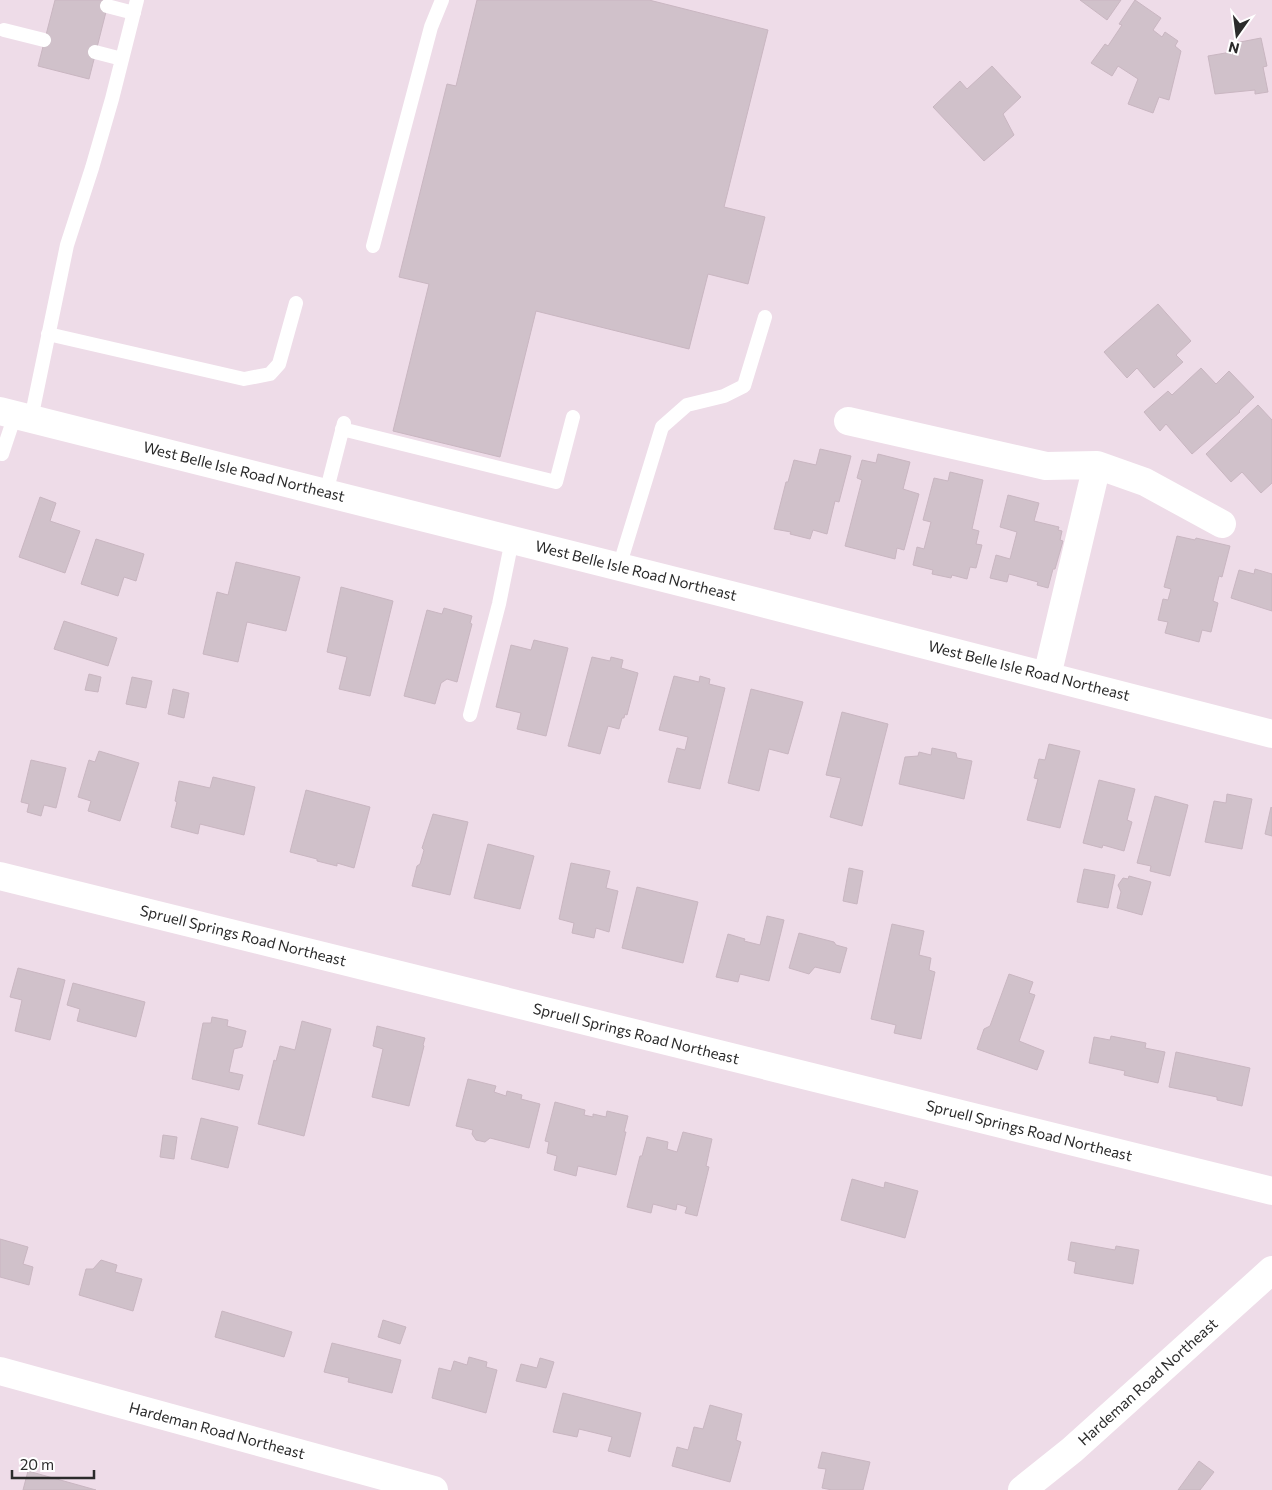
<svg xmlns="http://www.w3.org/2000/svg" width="1272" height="1490" viewBox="0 0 1272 1490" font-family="Commissioner,sans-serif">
<rect width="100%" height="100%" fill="#eedce8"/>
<!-- building -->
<path fill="#d0c1ca" stroke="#c9b6c1" d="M55,0h54l-20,79 -51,-13z
M477,0h172l119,30 -44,177 41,10 -17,67 -40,-10 -19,75 -153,-38 -36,146 -107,-26 36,-147 -30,-7 48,-193 9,2z
M1080,0h41l-14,20z
M1135,0l26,18 -8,12 9,7 3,-5 13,9 -3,5 6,5 -12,49 -10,-3 -6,16 -25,-9 10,-25 -20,-13 -6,10 -21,-13 14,-19 3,2 14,-21 -3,-1z
M1261,38l6,28 -4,1 5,25 -13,2v-4l-40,4 -7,-38 29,-5 -2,-8z
M992,66l29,31 -18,17 11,21 -30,26 -51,-54 27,-26 7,8z
M1158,304l33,37 -15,14 7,7 -29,26 -17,-20 -10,10 -23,-26z
M1201,368l15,16 13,-13 25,26 -15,14 1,1 -48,42 -26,-30 -6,7 -16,-19 24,-21 4,4z
M1258,405l14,15v63l-11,10 -19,-21 -11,10 -25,-28z
M820,449l31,7 -12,46 -4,-1 -8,33 -14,-4 -3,9 -20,-5 1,-2 -17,-3 12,-47h2l6,-22 22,5z
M878,454l32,8 -7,27 16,5 -15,56 -7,-2 -2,11 -50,-13 17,-66 -5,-2 5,-18 14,3z
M950,472l33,8 -11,49 7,2 -3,13 6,1 -6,23 -6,-1 -3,12 -15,-4 -1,3 -19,-4 1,-4 -20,-5 4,-18 7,2 7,-27 -8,-2 11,-42 14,3z
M1008,495l31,8 -5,18 25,6 -1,3 4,1 -2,9 3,1 -8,28h-2l-5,19 -11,-3 1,-3 -29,-8 -2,8 -17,-4 6,-23 14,4 7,-27 -17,-5z
M40,497l16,6 -6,18 30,10 -15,42 -46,-16z
M1177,536l18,4 1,-2 34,8 -8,31 -3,-1 -6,25 5,2 -7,29 -9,-2 -3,12 -34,-9 3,-11 -10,-2 5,-21 5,1 3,-11 -7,-2z
M96,539l48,15 -8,27 -12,-4 -6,19 -37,-12z
M236,562l64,15 -14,54 -39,-9 -9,40 -35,-8 14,-62 11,3z
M1255,569l17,5v37l-41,-13 8,-28 15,4z
M341,587l52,14 -23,95 -31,-7 8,-32 -20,-5z
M444,608l28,8 -2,7 2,1 -15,58 -10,-3 -6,4 -6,21 -31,-8 23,-86 15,4z
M64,621l53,17 -9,28 -54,-17z
M534,640l34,8 -22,88 -29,-7 4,-16 -25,-6 15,-62 20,5z
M592,657l18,4 1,-4 12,3 -2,8 17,5 -11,42 -2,-1 -1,4h-2l-3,11 -11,-3 -8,28 -32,-8z
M89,674l12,3 -3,15 -13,-2z
M674,676l25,6 1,-6 10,3 -1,5 16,4 -25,101 -32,-7 9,-34 8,2 3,-13 -29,-7z
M132,677l20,4 -6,27 -20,-4z
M173,689l16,4 -5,25 -16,-4z
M751,689l52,13 -15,52 -19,-5 -10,42 -31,-8z
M842,712l46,12 -26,102 -32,-9 11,-39 -15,-3z
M1049,744l31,7 -20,77 -33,-8 11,-41 -4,-1 5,-19 6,1z
M932,748l24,5 1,5 15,3 -8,38 -65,-15 6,-27 13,-1 1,-4 12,3z
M99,751l40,12 -19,58 -32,-10 3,-10 -13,-4 11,-37 6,2z
M31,760l35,8 -10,40 -12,-3 -3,11 -14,-4 2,-8 -8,-2z
M213,777l42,10 -11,48 -44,-11 -2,10 -27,-7 6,-25 -2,-1 4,-20 31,7z
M1099,780l36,9 -8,31 5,2 -8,29 -21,-6 -1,3 -19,-5z
M306,790l64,17 -16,61 -17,-5v3l-20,-5v-2l-27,-7z
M1227,794l25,5 -10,50 -37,-7 9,-41 12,2z
M1155,796l33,9 -18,71 -20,-5 1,-5 -14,-3z
M1271,807l1,1v28l-7,-2z
M433,814l35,8 -18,73 -38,-9 5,-20 3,-2 4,-14 -2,-2z
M488,844l46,12 -14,53 -46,-11z
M571,863l39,8 -4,17 12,3 -9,41 -13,-4 -2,10 -22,-5 2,-10 -15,-4z
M849,868l14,3 -6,33 -14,-3z
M1084,869l31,6 -7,33 -31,-6z
M1129,876l22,6 -9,33 -25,-7 4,-16 -3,-7 5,-7 5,1z
M637,887l61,15 -15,61 -61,-15z
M767,916l17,4 -15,61 -29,-7 -2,8 -22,-5 12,-43 17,5 -1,2 16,4z
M892,924l32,7 -5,24 12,3 -2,12 6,2 -14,67 -27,-6 2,-8 -25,-6z
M799,933l35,9 2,3 11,3 -7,25 -25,-6 -6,7 -20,-6z
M18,968l47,12 -15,60 -35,-9 7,-31 -12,-3z
M1009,974l24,8 -4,11 6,2 -16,46 25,10 -7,19 -60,-21 7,-20 6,-3z
M73,983l72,19 -9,35 -59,-16 3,-12 -13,-4z
M212,1017l16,3 -1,6 19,5 -4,16 -8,2 -5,23 14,3 -4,15 -47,-11 11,-56h8z
M302,1021l29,8 -27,107 -46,-12 16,-64 2,1 4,-15 15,4z
M377,1026l48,12 -2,7 1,1 -15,60 -37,-9 11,-48 -10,-3z
M1111,1036l35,7 -1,5 20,4 -7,31 -34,-8 1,-4 -36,-8 5,-26 16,3z
M1176,1052l74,16 -8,38 -25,-6v-3l-48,-10z
M468,1079l28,7 -2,6 12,4 1,-5 15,4 -1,4 19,5 -11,44 -39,-10 -5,4 -9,-2 -4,-6 1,-4 -17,-4z
M555,1102l30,8 -1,5 9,2v-3l13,3 1,-6 21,5 -4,16h2l-10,43 -38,-9 -2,10 -22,-6 3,-14 -10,-3 2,-11 -4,-1z
M201,1118l37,9 -10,41 -37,-9z
M683,1132l29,7 -6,27 3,1 -12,49 -12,-3 2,-6 -10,-3 -1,6 -23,-6 -2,9 -24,-6 13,-51h2l5,-19 21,5 -1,7 10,3z
M163,1135l14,2 -3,22 -14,-2z
M852,1179l32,9 1,-6 33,9 -13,47 -64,-18z
M0,1239l28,8 -5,17 10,3 -4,18 -29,-8z
M1071,1242l44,8 1,-4 23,4 -6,34 -59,-11 2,-11 -8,-2z
M101,1260l16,5 -2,7 27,7 -9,32 -54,-16 7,-26h7z
M222,1311l70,21 -8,25 -69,-20z
M383,1320l23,7 -6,17 -22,-7z
M332,1343l69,17 -9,33 -44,-11 1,-4 -25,-6z
M469,1357l18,5 -1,5 11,3 -11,43 -54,-15 7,-30 12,3 3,-10 13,4z
M540,1358l14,4 -8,26 -30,-7 5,-17 16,4z
M563,1393l78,20 -11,44 -22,-6 4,-14 -33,-8 -2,8 -24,-5z
M710,1405l32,9 -6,26 5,2 -11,40 -58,-16 5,-19 11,3 6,-23 9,2z
M822,1452l48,10 -7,28h-31l-10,-2 4,-19 -8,-1z
M1199,1461l15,11 -14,18h-22z
M28,1471l68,19h-73z"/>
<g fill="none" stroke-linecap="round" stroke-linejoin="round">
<!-- service -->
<path stroke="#fff" stroke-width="14" d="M107,6l27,7
M4,30l40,10
M95,52l27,7
M373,246l58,-219 11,-27
M48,334l196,45 26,-5 9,-10 17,-61
M31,419l36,-174 25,-77 20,-69 25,-99
M342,429l214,53 17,-65
M0,453l2,1 13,-39
M326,493l18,-70
M619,567l43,-140 25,-22 37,-9 20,-10 21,-69
M470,715l29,-111 13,-64"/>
<!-- minor -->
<path stroke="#fff" stroke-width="28" d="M0,411l731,184 541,139
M848,421l198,45 51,-1 48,17 77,42
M1047,676l50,-211
M0,876l1272,315
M0,1371l434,119
M1022,1490l50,-40 200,-180"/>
</g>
<g text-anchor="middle" stroke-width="4" stroke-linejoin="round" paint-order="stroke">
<!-- street labels -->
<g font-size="15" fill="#2b2b2b" stroke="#fff">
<text transform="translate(244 472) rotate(14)" y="5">West Belle Isle Road Northeast</text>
<text transform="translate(636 571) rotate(14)" y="5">West Belle Isle Road Northeast</text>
<text transform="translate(1029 671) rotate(14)" y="5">West Belle Isle Road Northeast</text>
<text transform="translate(243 936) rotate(14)" y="5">Spruell Springs Road Northeast</text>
<text transform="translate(636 1034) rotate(14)" y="5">Spruell Springs Road Northeast</text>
<text transform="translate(1029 1131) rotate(14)" y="5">Spruell Springs Road Northeast</text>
<text transform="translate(1148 1382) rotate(-42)" y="5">Hardeman Road Northeast</text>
<text transform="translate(217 1431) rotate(15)" y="5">Hardeman Road Northeast</text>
</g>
</g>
<!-- north arrow -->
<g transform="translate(1237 35) rotate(194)" stroke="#ffffff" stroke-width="4" paint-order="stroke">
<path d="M0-4L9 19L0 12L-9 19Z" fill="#2b2b2b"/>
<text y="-8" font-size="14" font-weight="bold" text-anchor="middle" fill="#2b2b2b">N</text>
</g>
<!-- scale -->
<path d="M12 1470v8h82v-8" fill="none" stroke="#2b2b2b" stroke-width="2.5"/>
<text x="20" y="1470" font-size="15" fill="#2b2b2b" stroke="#ffffff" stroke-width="4" paint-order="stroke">20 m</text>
</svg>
